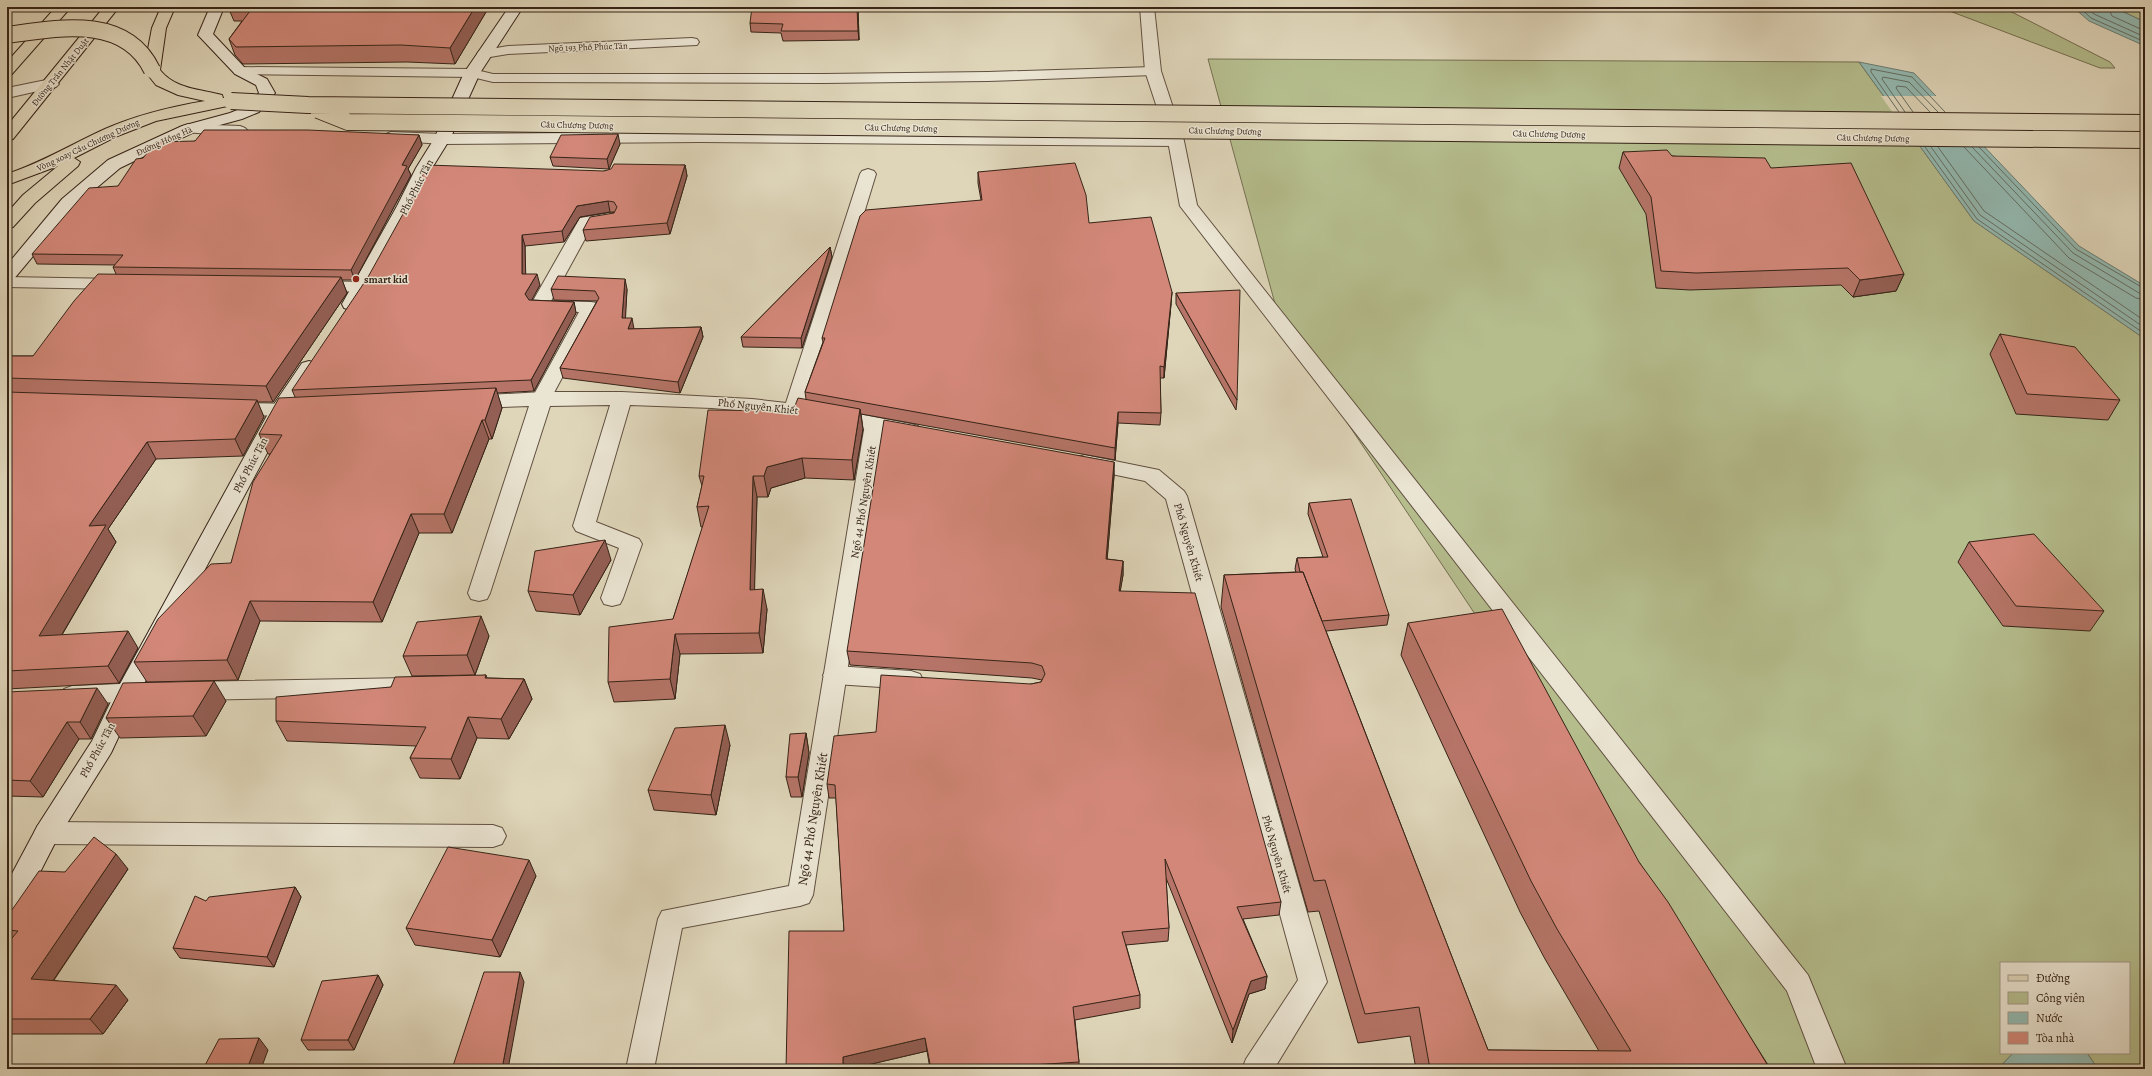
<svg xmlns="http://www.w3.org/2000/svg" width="2152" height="1076" viewBox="0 0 2152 1076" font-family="Alegreya,serif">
<rect width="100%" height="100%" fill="#dfd6ba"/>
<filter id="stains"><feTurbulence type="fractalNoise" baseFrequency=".005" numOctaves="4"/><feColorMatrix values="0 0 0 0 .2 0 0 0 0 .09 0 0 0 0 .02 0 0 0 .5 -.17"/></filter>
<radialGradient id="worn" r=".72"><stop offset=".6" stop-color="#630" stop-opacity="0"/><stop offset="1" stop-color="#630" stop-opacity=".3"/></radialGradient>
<!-- green -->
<path fill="#b5bd8d" stroke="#757052" d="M1939,7h63l108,55 5,6h-15z
M2113,7h32v15z
M1208,59l651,3 115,159 171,118v730h-47l-11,-16h42v-90h-128v90h12l-15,16h-227l-278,-428 -213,-319z"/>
<!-- water -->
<path fill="#93b9b1" stroke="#6d7d73" d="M2073,7h40l32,15v24l-56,-25z
M1859,62l55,11 165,173 66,40v53l-171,-118z
M2013,1053h74l11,16h-100z"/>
<!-- pier -->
<path fill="#dfd6ba" d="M1881,96h58l47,50 -70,-1z"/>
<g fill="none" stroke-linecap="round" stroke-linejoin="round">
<!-- shore -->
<path stroke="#646e64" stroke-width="1" d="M2079,7l12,11 54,24
M2086,7l8,7 51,23
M2108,7l4,9 33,15
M1899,112l-28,-40v-3l41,8 33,35
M1905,112l-23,-33 1,-2 26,5 29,30
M1913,112l-17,-24 1,-2 9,1 24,25
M1925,147l52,72 168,115
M1931,147l49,68 165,113
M1938,147l46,64 161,110
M1964,147l105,111 67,40 9,2
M1972,147l101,106 66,40 6,1
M1979,147l97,102 69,40"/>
<!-- lane casing -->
<g stroke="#605040" stroke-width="2">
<path id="lane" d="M240,67l232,2 21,5h330l165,-2 165,-5 5,1 2,3 -2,3 -5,1 -165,6 -165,2 -330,-1 -21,-5 -237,-3 -2,-3 2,-3z
M188,124l52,2 5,2 3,3 -3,3 -5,2 -57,-4 -3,-3 3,-3z
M391,132l51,2 259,-2 475,4 5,2 3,3 -3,3 -5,2 -475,-4 -259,2 -56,-4 -3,-3 3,-3z
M868,169l6,2 2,3 -72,235 -3,4 -7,2 -7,-2 -3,-4 76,-235 2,-3z
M610,213l6,1 2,4 -2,4 -24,4 -41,75 40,1 6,1 3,4 -51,95 -7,2 -7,-2 -3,-4 47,-86 -40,-1 -6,-1 -3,-4 50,-88z
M7,277l111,2 6,1 3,4 -3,4 -6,1 -111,-2z
M316,281l46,1 6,1 3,4 -3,4 -6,1 -52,-2 -3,-4 3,-4z
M875,418l7,2 3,4 -72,471 -4,8 -9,3 -118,22 -28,141h-28l32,-150 4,-8 127,-25 76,-462 3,-4z
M410,678l8,3 4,6 -4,6 -8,3 -219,4 -8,-3 -4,-6 4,-6 8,-3z
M144,683l8,3 4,6 -4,6 -8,3 -72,3 -8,-3 -4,-6 4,-6 8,-3z"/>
</g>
<!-- street casing -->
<g stroke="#605040" stroke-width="2">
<path id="street" d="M1140,7h14l7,64 23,70 13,64 611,770 39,94h-30l-30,-78 -607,-785 -12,-65 -23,-70z
M692,38l5,1 2,3 -2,3 -189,9 -24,4 -5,-1 -2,-3 2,-3 29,-5z
M51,79l5,2 3,3 -3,3 -49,11v-10z
M542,392h80l130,7 70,8 89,17 7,2 3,5 -3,5 -7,2 -119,-23 -80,-7 -82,-3 -34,117 43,17 3,5 -19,54 -3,6 -8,2 -8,-2 -3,-6 18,-50 -43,-17 -3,-5 37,-121 -60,1 -60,187 -3,6 -8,2 -8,-2 -3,-6 61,-187 -59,2 -7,-2 -3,-4 3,-4 7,-2z
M230,403l70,1 7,1 3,5 -3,5 -7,1 -70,-1 -7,-1 -3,-5 3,-5z
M1085,455l74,15 25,21 3,5 140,486 -53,87h-32l4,-10 52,-79 -132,-481 -21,-18 -67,-14 -3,-5 3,-5z
M835,666l76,5 9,3 3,6 -3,6 -9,3 -76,-5 -8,-3 -4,-6 4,-6z
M47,822l446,3 9,3 4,8 -4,8 -9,3 -446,-3 -9,-3 -4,-8 4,-8z"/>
</g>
<!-- secondary casing -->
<g stroke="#352317" stroke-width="2">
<path id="secondary" d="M210,7h14l-11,27 32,34 22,11 8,14 -16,19 -17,7 -48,13 -74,36 -46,39 -61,73 -6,1v-16l55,-66 46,-39 74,-34 48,-13 17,-7 12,-13 -3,-8 -21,-11 -37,-39z
M509,7h14l-43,66 -30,66 -18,29 -17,38 -44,81 -13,21 -7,2 -7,-2 -2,-4 55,-98 19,-38 18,-29 30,-66z
M309,361l7,2 3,4 -29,43 -151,283 -28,60 -55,88 -39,76 -10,4v-38l31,-58 54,-84 23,-48 155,-283 32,-47z"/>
</g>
<!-- primary casing -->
<g stroke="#352317" stroke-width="2">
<path id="primary" d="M56,7h15l-59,67 -5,2v-14z
M104,7h15l-106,132 -6,2v-15z
M161,7h14l-9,21 -6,42c15,19 39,19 62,25l1,3h14l2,3 -2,3 -81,17 -41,16 -41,21 6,4 -2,4 -43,37 -22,24 -6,1v-15l16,-18 35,-29 -51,19v-11c34,-11 65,-30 98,-45 32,-14 65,-22 100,-28l-27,-6 -22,-10 -12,-15 8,-42z"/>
</g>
<!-- lane -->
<use href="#lane" fill="#eae4d2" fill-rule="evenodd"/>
<!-- street -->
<use href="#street" fill="#eae4d2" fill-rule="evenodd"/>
<!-- secondary -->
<use href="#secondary" fill="#eae4d2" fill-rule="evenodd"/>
<!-- primary -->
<use href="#primary" fill="#dfd6ba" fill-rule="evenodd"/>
<!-- primary-bridge casing -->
<g stroke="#352317" stroke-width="18" stroke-linecap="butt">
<path id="primary-bridge" d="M7,35c50,-7 118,-21 145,35
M231,101l77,4 1837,18
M318,110l30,12 1797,18"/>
</g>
<!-- primary-bridge -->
<use href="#primary-bridge" stroke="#dfd6ba" stroke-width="16"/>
</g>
<!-- wall -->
<path fill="#b57467" stroke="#352317" d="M228,7h261l-34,57 -48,-2 -164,2 -8,-9 -6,-16 13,-18h-8z
M858,7l1,33 -76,1 -2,-8 -30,-1 -1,-9z
M419,135l3,10 -14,24 3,6 -56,105h-13l5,13 -74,109h-16l7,15 -21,39 -87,3 -48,70 8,13 -54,93 76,13 -19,35 -112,6v-333h26l83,-82 -3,-7 2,-2 -78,-1 -5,-10 86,-68 25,-28 52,-17z
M620,144l-11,25 -56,-3 -3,-9z
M1623,152l49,4 99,12 133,106 -8,17 -43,6 -12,-12 -151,5 -34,-2 -10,-74 -27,-46z
M685,165l2,11 -17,58 -84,7 -3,-11 31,-18h-4l-30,5 -16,25 -39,4v28l15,11 -9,15 43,2 2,11 -42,78 -37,2 5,15 -10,31h-3l-37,94h-33l-37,89 -122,-1 -22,59 -91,2 -13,-20 97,-99 39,-109h-2l-9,-20 36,-37 -3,-7 312,-219z
M978,172l111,51 82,81 -7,74h-4l1,35 -1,12 -42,-2 -3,37 -254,-46 2,15 -9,51 -49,-2 -34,10 -3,9h-11l-3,93 13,19 -4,44 -83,1 -5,45 -61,3 -6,-20 65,-63 30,-92h-2l-4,-20 5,-21 -3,-10 94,-65 13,-12 -1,-7 18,-50 -1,-4 159,-138 -3,-17z
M830,247l2,10 -30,91 -59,-1 -2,-10z
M551,289h76l-2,29 9,11 67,-2 2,10 -23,56 -117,-15 -3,-10 37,-67 -43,-1z
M1176,293l61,107 -1,10 -60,-106z
M2000,334l120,66 -12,20 -92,-6 -26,-60z
M1114,462v14l-7,83 16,2v14l-3,16 161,311 -2,13 -36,4 24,57 -2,13 -16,5 -17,49 -66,-165 3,50 -1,13 -42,4 14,50v13l-65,12 4,42v7h-149l-3,-18 -77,18h-64l58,-138 -8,-133h-7l-2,-14 49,-52 155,-48 10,-2 1,-2 -10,-2 -182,-13 -3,-14z
M1309,503l80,112 -2,10 -61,6 162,419 111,1 -54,-92 -25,-47 -119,-257 7,-32 231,239 131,207h-354l-6,-33 -52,7 -39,-132 -11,1 -87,-305 3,-32 72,-3 -1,-3 2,-11 26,-1 -15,-43z
M1969,542l135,69 -14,20 -87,-5 -45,-64z
M611,560l-31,55 -44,-4 -8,-20z
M489,636l-14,39 -63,1 -9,-20z
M486,675l1,3 37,1 8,20 -23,40 -32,-1 -17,41 -40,-1 -10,-20 6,-12 -129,-5 -11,-20 115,-34z
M7,692l101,12 -17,35h-12l-36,58 -36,-1z
M226,701l-20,35 -86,2 -14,-20z
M806,733l3,20 -7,44h-11l-5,-20z
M730,745l-14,70 -62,-5 -6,-20z
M128,869l-74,111 74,20 -25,34h-96v-90l2,-2 -2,-2v-23l58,-45z
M536,876l-36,81 -85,-12 -9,-17z
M295,887l6,10 -27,70 -94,-9 -7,-10z
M378,975l5,10 -29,65h-46l-7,-10z"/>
<!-- shaded-wall -->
<path fill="#935e54" stroke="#352317" d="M475,7h14l-34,57 -5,-16z
M857,7h1l1,33 -1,-9z
M618,134l2,10 -11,25 -2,-10z
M419,135l3,10 -14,24 3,6 -56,105 -4,-10 51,-105z
M685,165l2,11 -17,58 -3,-11z
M608,201l2,11 -30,5 -16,25 -2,-11 15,-25z
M522,235l3,11 1,39 -4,-11z
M830,247l2,10 -30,91 -1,-10z
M537,274l3,11 -11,20 -4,-11z
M1904,274l-8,17 -43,6 7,-17z
M341,277l6,16 -74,109 -7,-16z
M625,279l2,10 -2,39 -3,-10z
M1172,292l-1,12 -7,74v-11z
M574,302l2,11 -42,78 -3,-11z
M632,318l2,11h-6z
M701,327l2,10 -23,56 -2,-11z
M496,388l6,20 -10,31 -7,-19z
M257,400l7,17 -21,39 -8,-17z
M860,409l3,20 -9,51 -2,-20z
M1118,412v11l-3,37v-12z
M482,420l7,19 -37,94 -8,-19z
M147,442l9,17 -48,70 8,13 -65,111 -12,-17 50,-110z
M802,458l3,20 -34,10 -3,9 -4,-21 3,-9z
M1114,462v14l-8,97v-14z
M753,476l4,21 -3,114 -4,-21z
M411,514l8,19 -37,89 -9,-20z
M605,540l6,20 -31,55 -7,-20z
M1123,561v14l-5,30 1,-14z
M763,589l4,20 -4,44 -4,-20z
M250,601l10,20 -22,59 -11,-20z
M481,616l8,20 -14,39 -8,-20z
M128,631l10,17 -19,35 -11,-17z
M675,634l5,20 -5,45 -5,-20z
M524,679l8,20 -23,40 -8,-20z
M214,681l12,20 -20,35 -13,-20z
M97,688l11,16 -17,35 -11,-17z
M468,717l9,21 -17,41 -9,-20z
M67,722l12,17 -36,58 -13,-16z
M725,725l5,20 -14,70 -5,-20z
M806,733l3,20 -7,44 -4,-20z
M116,854l12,15 -84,125 -13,-15z
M529,860l7,16 -36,81 -8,-17z
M295,887l6,10 -27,70 -7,-10z
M520,972l4,10 -16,87h-6z
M378,975l5,10 -29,65 -6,-10z
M1267,976l-2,13 -16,5 -17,49 1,-13 18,-49z
M116,985l12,15 -25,34 -13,-15z
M259,1038l9,12 -7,19h-14z
M925,1038l2,13 -77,18h-7v-12z"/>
<!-- building -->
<path fill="#d28778" stroke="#352317" d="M253,7h222l-25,41 -49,-3 -165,2 -7,-8z
M752,7h105l1,24h-77l2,-7 -33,-1z
M204,130h104l111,5 -17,30 5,1 -56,104 -238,-3 10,-12 -91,-1 57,-66 29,-2 18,-27 7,-1 13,-16 39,-1z
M618,134l-11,25 -57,-2 11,-22z
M1667,150l5,6 93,2 6,10 80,-5 53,111 -44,6 -12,-12 -152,5 -35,-2 -10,-74 -28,-45z
M1075,163l11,32 3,28 62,-6 21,75 -8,75 -4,-1 1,47 -43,-1 -3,36 -310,-56 20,-54h-3l38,-122 6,-6 116,-10 -4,-28z
M614,164l71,1 -18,58 -84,7 7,-13 24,-4 3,-6 -3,-5 -6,-1 -31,5 -15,25 -40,4v39h15l-12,20 4,6 45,2 -43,78 -239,10 76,-113 45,-81 14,-31 177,6 7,-2z
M830,247l-29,91 -60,-1z
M98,274l243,3 -75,109 -259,-8v-22h26l41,-55z
M558,276l67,3 -3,39h10l-4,11 73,-2 -23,55 -118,-14 39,-70 -4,-7 -44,-2z
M1240,290l-3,110 -61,-107z
M2000,334l75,13 45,53 -93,-6z
M496,388l-11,32h-3l-38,94h-33l-38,88 -123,-1 -23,59 -93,2 24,-43 53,-55 20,-1 22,-81 29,-47 -23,-1 20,-36z
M7,392l250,8 -22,39 -88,3 -58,84 17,-1 -67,111 89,-5 -20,35 -101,5z
M798,398l62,11 -8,51 -50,-2 -35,9 -3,9h-11l-3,114 13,-1 -4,44 -84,1 -5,45 -62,3 1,-55 64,-8 36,-113 -12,1 7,-31h-5l9,-66 85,1z
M884,420l230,42 -8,97 17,2 -4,30 76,2 86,309 -44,5 30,69 -16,5 -18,49 -68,-171 4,69 -47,4 18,63 -67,12 6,55 -48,3v4h-100l-6,-31 -82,19v12h-57l3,-138h55l-9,-146 -8,-1 7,-48 42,-4 5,-57 150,9 10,-2 4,-8 -3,-8 -10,-3 -185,-12z
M1351,499l38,116 -67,6 -19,-49h-3l-3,-14 31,-1 -19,-54z
M2034,534l70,77 -88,-5 -47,-64z
M605,540l-32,55 -45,-4 7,-40z
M1303,572l185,478 143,1 -74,-122 -26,-48 -123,-258 94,-14 137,253 29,40 102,167h-340l-11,-62 -54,7 -40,-134 -11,1 -90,-306z
M481,616l-14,39 -64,1 14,-34z
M486,675l-1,3 39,1 -23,40 -33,-2 -17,42 -41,-1 16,-31 -150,-6v-24l115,-10 4,-10z
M214,681l-21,35 -87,2 17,-35z
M97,688l-17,34h-13l-37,59 -23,-1v-88z
M725,725l-14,70 -63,-5 27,-62z
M806,733l-8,44h-12l4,-43z
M94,837l22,17 -85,125 85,6 -26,34h-83v-75l11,-13 -11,-1v-13l32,-46 26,1z
M448,847l81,13 -37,80 -86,-12z
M295,887l-28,70 -94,-9 22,-52 11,5 3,-4z
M484,972h36l-18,97h-50z
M378,975l-30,65h-47l21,-59z
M259,1038l-12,31h-44l16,-30z"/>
<!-- markers -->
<circle fill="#8f2418" stroke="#eae4d2" stroke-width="1.5" cx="356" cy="279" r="4"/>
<g text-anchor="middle" stroke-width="3" stroke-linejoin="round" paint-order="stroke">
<!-- far-street labels -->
<g font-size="9" fill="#352317" stroke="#eae4d2">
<text transform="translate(588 47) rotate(-2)" y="3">Ngõ 193 Phố Phúc Tân</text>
<text transform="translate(60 72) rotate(-51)" y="3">Đường Trần Nhật Duật</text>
<text transform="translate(577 125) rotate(1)" y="3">Cầu Chương Dương</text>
<text transform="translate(901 128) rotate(1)" y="3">Cầu Chương Dương</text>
<text transform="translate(1225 131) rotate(1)" y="3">Cầu Chương Dương</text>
<text transform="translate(1549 134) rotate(1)" y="3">Cầu Chương Dương</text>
<text transform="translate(1873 138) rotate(1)" y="3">Cầu Chương Dương</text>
<text transform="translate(164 141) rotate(-24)" y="3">Đường Hồng Hà</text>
<text transform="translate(88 145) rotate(-25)" y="3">Vòng xoay Cầu Chương Dương</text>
</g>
<!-- street labels -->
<g font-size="11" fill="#352317" stroke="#eae4d2">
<text transform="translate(416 187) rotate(-63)" y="4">Phố Phúc Tân</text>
<text transform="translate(758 406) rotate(6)" y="4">Phố Nguyên Khiết</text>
<text transform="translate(250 465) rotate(-62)" y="4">Phố Phúc Tân</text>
<text transform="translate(863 502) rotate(-81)" y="4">Ngõ 44 Phố Nguyên Khiết</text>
<text transform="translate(1189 542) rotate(74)" y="4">Phố Nguyên Khiết</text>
<text transform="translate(97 750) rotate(-61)" y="4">Phố Phúc Tân</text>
<text transform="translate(1277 854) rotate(74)" y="4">Phố Nguyên Khiết</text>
</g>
<!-- poi labels -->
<g font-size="11" font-weight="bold" fill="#352317" stroke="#eae4d2" text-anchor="start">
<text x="364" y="283">smart kid</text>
</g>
<!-- near-street labels -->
<g font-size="13" fill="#352317" stroke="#eae4d2">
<text transform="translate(812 819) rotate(-81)" y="5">Ngõ 44 Phố Nguyên Khiết</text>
</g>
</g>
<!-- margin -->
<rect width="2152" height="1076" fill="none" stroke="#dfd6ba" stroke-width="24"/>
<rect x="8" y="8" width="2136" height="1060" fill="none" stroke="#352317" stroke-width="2"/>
<rect x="12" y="12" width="2128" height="1052" fill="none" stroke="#352317"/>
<!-- legend -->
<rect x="2000" y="962" width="130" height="92" fill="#eae4d2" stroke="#a29787"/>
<rect x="2008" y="975" width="20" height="6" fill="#dfd6ba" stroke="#a29787"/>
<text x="2036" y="982" font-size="12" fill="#352317">Đường</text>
<rect x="2008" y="992" width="20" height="12" fill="#b5bd8d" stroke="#a29787"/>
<text x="2036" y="1002" font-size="12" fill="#352317">Công viên</text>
<rect x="2008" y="1012" width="20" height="12" fill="#93b9b1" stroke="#a29787"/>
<text x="2036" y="1022" font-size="12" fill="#352317">Nước</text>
<rect x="2008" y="1032" width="20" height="12" fill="#d28778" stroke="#a29787"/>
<text x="2036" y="1042" font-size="12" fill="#352317">Tòa nhà</text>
<rect width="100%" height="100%" filter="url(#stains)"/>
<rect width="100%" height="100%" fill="url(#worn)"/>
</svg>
